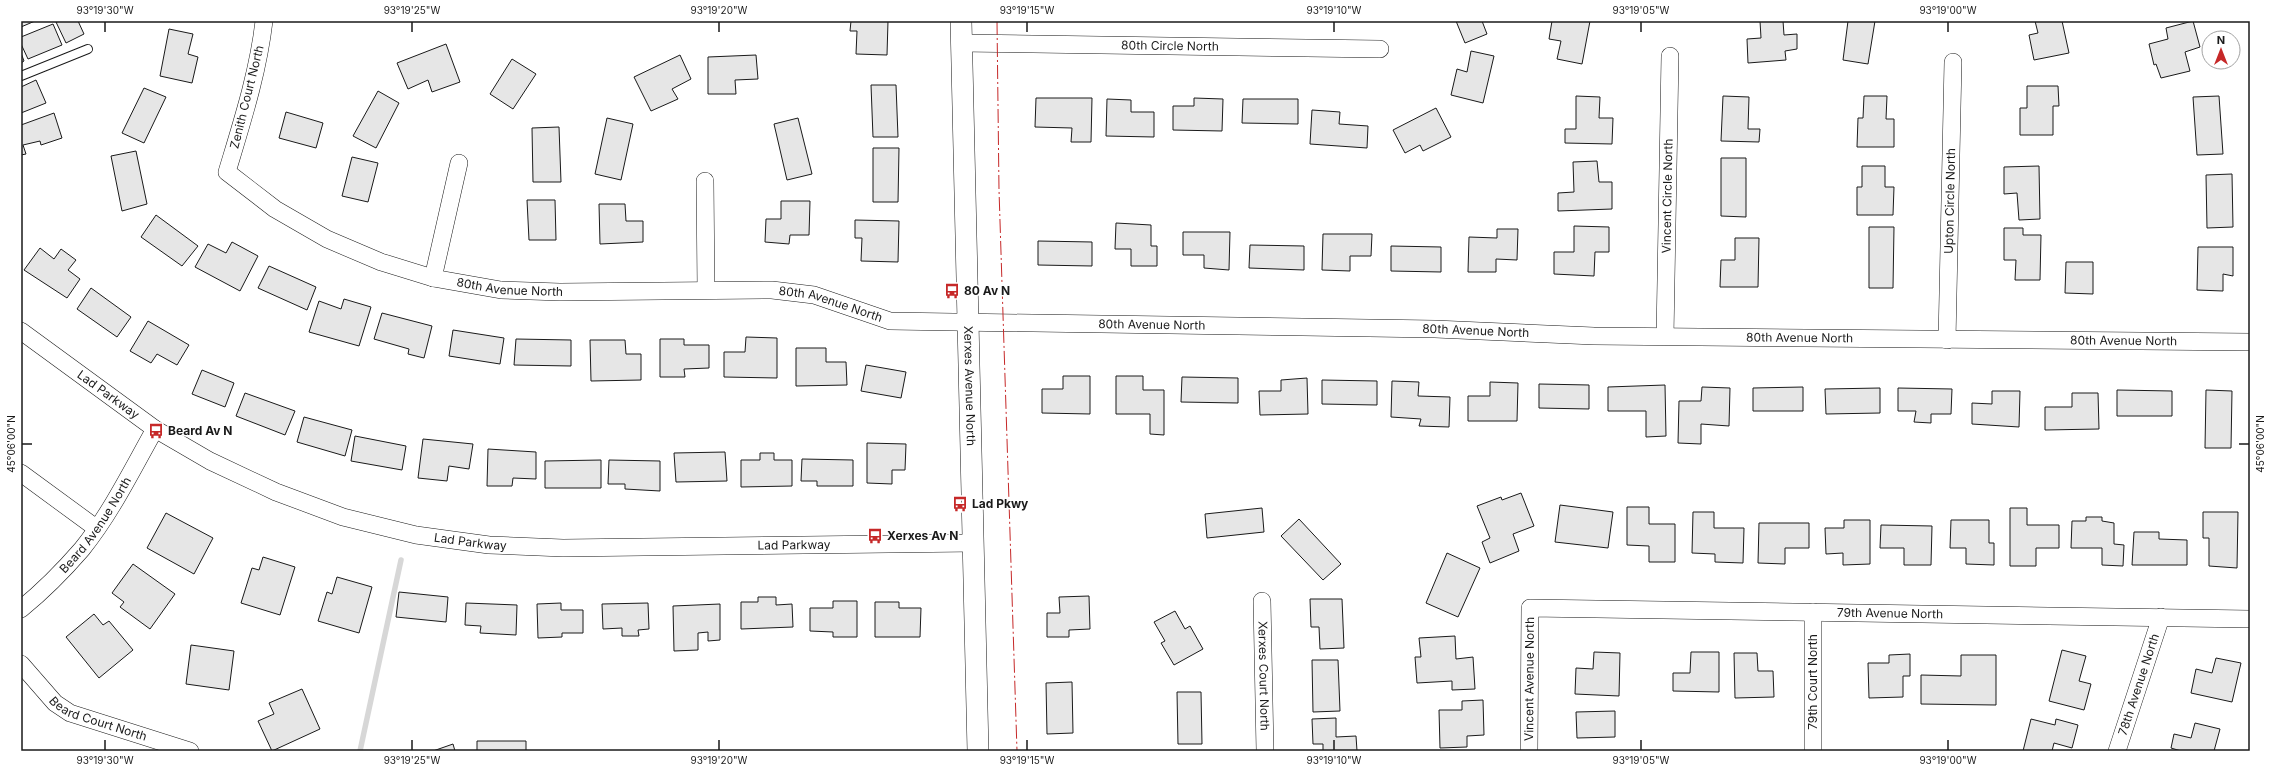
<svg xmlns="http://www.w3.org/2000/svg" width="2271" height="772" viewBox="0 0 2271 772" font-family="Inter,sans-serif">
<rect width="100%" height="100%" fill="#fff"/>
<g fill="none" stroke-linecap="round" stroke-linejoin="round">
<!-- stream -->
<path stroke="#d7d7d7" stroke-width="5.5" d="M360,751l41,-191"/>
</g>
<!-- building -->
<path fill="#e6e6e6" stroke="#1a1a1a" d="M21,21h14l-14,6z
M60,21h18l6,13 -18,9 -10,-21z
M851,21h37l-1,34 -31,-1 1,-23h-7z
M1456,21h26l5,13 -22,9z
M1552,21h38l-8,43 -25,-5 4,-18 -12,-2z
M1760,21h23l1,14 13,-1v15l-12,2 1,9 -38,3 -1,-24 14,-1z
M1848,21h27l-7,43 -25,-4z
M2035,21h27l7,32 -35,7 -5,-25 9,-2z
M2193,21l7,26 -15,5 5,19 -29,7 -5,-14 -2,1 -5,-21 19,-5 -2,-11z
M53,24l9,21 -34,14 -7,-15v-7z
M169,29l24,5 -5,20 10,3 -6,26 -32,-7z
M446,44l14,38 -28,10 -4,-12 -20,9 -11,-26z
M1471,51l23,5 -11,47 -32,-8 6,-26 10,3z
M21,53l3,8 -3,2z
M680,55l11,24 -19,10 6,10 -27,12 -17,-34z
M756,55l2,24 -23,1 1,14h-28v-37z
M512,59l24,15 -23,35 -23,-15z
M36,80l10,23 -25,10v-26z
M871,85h25l2,52h-25z
M2027,86h31l1,20h-6v29h-33v-27h7z
M144,88l22,9 -22,46 -22,-10z
M378,91l21,12 -23,45 -23,-12z
M1576,96l24,1 -1,21h14l-1,26 -47,-1v-14h11z
M1723,96l26,1 -1,32h12l-1,13 -38,-1z
M1864,96h23l-1,23h8v28h-37l1,-29h5z
M2219,96l4,58 -26,1 -4,-58z
M1036,98h56l-1,44h-20l1,-14 -37,-1z
M1194,98l29,1 -1,32 -49,-1v-24h21z
M1107,99l24,1v12h23v25l-48,-1z
M1243,99h55v25l-56,-1z
M1436,108l15,29 -28,14 -3,-6 -15,8 -12,-23z
M1312,110l28,2 -1,12 29,2 -1,22 -57,-4z
M286,112l37,11 -7,25 -37,-10z
M54,113l8,25 -21,7 -1,-4 -17,4 3,9 -5,1v-30z
M607,118l26,6 -12,56 -26,-6z
M798,118l14,56 -25,6 -13,-56z
M559,127l2,55h-28l-1,-54z
M873,148h26l-1,54h-25z
M136,151l11,53 -25,7 -11,-55z
M352,157l26,6 -10,39 -26,-6z
M1721,158h25v59l-25,-1z
M1597,161l2,21h13v27l-54,2v-18l16,-1 -1,-30z
M1862,166h23v21h9l-1,28h-36v-28h5z
M2039,166l1,53 -21,1 -2,-27 -13,1v-27z
M2232,174l1,53 -26,1 -1,-53z
M527,200h28l1,40h-27z
M781,201h29l-1,34h-19l-1,9 -24,-2 1,-23h15z
M599,204h26l1,17h17v21l-43,2z
M156,215l42,31 -16,20 -41,-29z
M855,220l44,1 -1,41 -37,-1 1,-23h-7z
M1116,223l35,2v21h6v20h-26v-17h-16z
M1574,226l35,1v25h-14l-1,24 -40,-2v-22h20z
M1869,227h25l-1,61h-24z
M2004,228h19v7h18l-1,45h-25l1,-20h-12z
M1497,229h21l-1,31 -21,-1v13h-28l1,-35 28,1z
M1183,232h47l-1,38 -25,-2v-13h-21z
M1323,234h49l-1,22h-21v15l-28,-1z
M1735,238h24l-1,49h-38l1,-27h14z
M1038,241l54,1v24l-54,-1z
M232,242l26,14 -18,35 -45,-24 13,-23 18,9z
M1250,245l54,1v24l-55,-2z
M1391,246l50,1v25l-50,-1z
M2198,247h35v29l-10,-2v17l-26,-1z
M40,248l14,11 7,-10 15,11 -8,10 12,9 -13,19 -43,-28z
M2066,262h27v32l-28,-1z
M269,266l47,21 -9,23 -49,-22z
M91,288l40,29 -14,20 -40,-28z
M344,299l27,8 -12,39 -50,-14 10,-31 22,8z
M382,313l50,13 -8,32 -16,-4 1,-5 -35,-10z
M148,321l41,24 -12,20 -20,-11 -6,9 -21,-12z
M453,330l51,8 -4,26 -51,-8z
M746,337l31,1v40l-53,-1v-25h21z
M516,339l55,1v26l-57,-1z
M660,339h24v6h25v23l-25,1 1,8h-25z
M590,340h35l1,14h15v26l-50,1z
M796,348h30v14h20l1,23 -51,1z
M866,365l40,7 -5,26 -40,-7z
M202,370l32,13 -9,24 -33,-13z
M1063,376h27v38l-48,-1v-24h21z
M1116,376h27v14h21v45l-14,-1v-20h-34z
M1182,377l56,1v25l-57,-1z
M1307,378l1,36 -48,1 -1,-24h22v-11z
M1322,380l55,1v24l-55,-1z
M1392,381l27,1 -1,14 32,1 -1,30 -30,-1 2,-7 -30,-2z
M1490,382l28,1 -1,38h-49v-25h22z
M1539,384l50,1v24l-50,-1z
M1665,385l1,51 -20,1v-26h-38v-24z
M1702,387l28,1 -1,38 -28,-2v20l-23,-1 1,-42h22z
M1803,387v24h-50v-23z
M1880,388v25l-54,1 -1,-25z
M1898,388l54,1 -1,25h-20v9l-17,-1 2,-11h-18z
M2117,390l55,1v25h-55z
M2206,390l26,1 -1,57h-26z
M1992,391h28l-1,36 -47,-3v-21l20,1z
M245,393l50,18 -10,24 -49,-19z
M2072,393h26l1,36 -54,1v-23h27z
M304,417l48,13 -7,26 -48,-14z
M355,436l51,10 -4,24 -51,-9z
M423,439l50,5 -4,25 -20,-3 -2,15 -29,-3z
M867,443l39,1 -1,26h-13v14l-25,-1z
M488,449l48,3v27l-23,-1 -1,8h-25z
M725,452l2,29 -51,1 -2,-29z
M760,453h14v7h18v26l-51,1v-27h19z
M802,459l51,1v26h-36v-5h-16z
M601,460v28h-56v-27z
M609,460l51,1v30l-35,-2v-5h-17z
M1521,493l13,33 -21,8 6,17 -29,12 -8,-21 8,-4 -13,-32 24,-9 1,3z
M1560,505l53,7 -5,36 -53,-6z
M1627,507h22v17h26v38h-26v-16l-22,-1z
M1262,508l2,24 -57,6 -2,-24z
M2010,508h17v17h32v23h-23v18h-26z
M1693,512h21v16h30l-1,35 -28,-1v-8l-23,-1z
M2203,512h35l-1,56 -28,-2v-28h-6z
M166,513l47,25 -19,36 -47,-26z
M2086,517h16v4l12,2v21l10,1 -1,21 -21,-1v-17h-31l1,-27h14z
M1299,519l42,45 -18,16 -42,-44z
M1844,520h26v44l-27,1v-12l-17,1 -1,-26h19z
M1951,520h38v23h5v22l-28,-1v-16h-16z
M1759,523h50v25h-24v16l-27,-1z
M1881,525l51,1 -1,39h-27v-17h-24z
M2134,532h25v7l28,1v25h-55z
M1447,553l33,15 -22,49 -32,-14z
M263,557l32,10 -15,48 -39,-12 11,-35 7,2z
M133,564l42,30 -25,35 -30,-22 4,-5 -12,-9z
M337,577l35,10 -13,46 -41,-12 9,-29 5,2z
M399,592l49,5 -2,25 -50,-5z
M1089,596l1,33 -21,1v7h-22v-24h13l-1,-16z
M758,597h18v8l16,-1 1,23 -52,2v-27h17z
M1310,599h32l2,49 -24,1 -1,-22h-8z
M833,601h24v36h-24v-5l-23,-1v-23h23z
M875,602h24v6h22l-1,29h-45z
M466,603l51,2 -1,30 -36,-2 1,-7 -16,-1z
M561,603v7h22v23h-21v4l-24,1 -1,-34z
M648,603l1,26 -11,1 1,6h-17v-8l-19,1 -1,-25z
M720,604v36l-12,1v-9l-10,1v17l-24,1 -1,-45z
M1175,611l10,18 5,-3 13,23 -29,16 -13,-22 4,-2 -11,-19z
M94,614l9,11 6,-4 24,29 -34,28 -33,-41z
M1455,636l1,23 17,-2 2,32 -23,1v-9l-35,2 -2,-26h6l-2,-19z
M191,645l43,6 -5,39 -43,-6z
M2062,650l24,6 -7,25 12,3 -7,26 -35,-9z
M1594,652l26,1 -1,43 -44,-2 1,-26 17,1z
M1691,652h28v40l-46,-1v-18h17z
M1734,653h23l1,18h15l1,26 -39,1z
M1910,654v22h-7v21l-34,1 -1,-35h21v-8z
M1961,655h35v50l-75,-1v-29l40,1z
M2216,658l25,5 -9,39 -41,-9 5,-24 16,4z
M1312,660h26l2,51 -27,1z
M1072,682l1,51 -26,1 -1,-51z
M302,689l18,40 -48,22 -14,-30 16,-7 -5,-11z
M1177,692h24l1,52h-24z
M1483,700l1,35 -17,1v11l-27,1 -1,-38h23v-9z
M1615,711v26l-38,1 -1,-26z
M1336,718v19l20,-1 1,15h-34v-7h-10l-1,-25z
M2031,719l24,6 1,-6 22,6 -6,23 -18,-5 -2,8h-29z
M2195,723l25,6 -6,22h-33l-10,-3 3,-14 17,4z
M477,741h49v10h-49z
M453,744l2,7h-22z"/>
<g fill="none" stroke-linecap="round" stroke-linejoin="round">
<!-- service casing -->
<g stroke="#1a1a1a" stroke-width="10">
<path id="service" d="M21,76l67,-27"/>
</g>
<!-- minor casing -->
<g stroke="#1a1a1a" stroke-width="18">
<g id="minor">
<path id="s1" d="M264,21c-6,52 -22,101 -37,151l48,37 52,30 54,23 52,16 68,12 59,2 212,-2 42,5 76,26 545,8 159,7 656,6"/>
<path id="s2" d="M961,43l419,6"/>
<path d="M705,181l1,109"/>
<path d="M433,278l26,-115"/>
<path id="s3" d="M21,331l134,98 55,32 66,31 67,25 73,18 73,10 74,3 410,-5"/>
<path id="s4" d="M1665,336l5,-280"/>
<path id="s5" d="M1947,340l6,-278"/>
<path d="M21,473l75,55"/>
<path id="s6" d="M1262,601l3,150"/>
<path id="s7" d="M21,609c22,-18 42,-38 61,-60 29,-36 50,-79 73,-120"/>
<path d="M1813,612v139"/>
<path id="s8" d="M21,664l34,39 15,10 120,38"/>
<path id="s9" d="M1529,751l1,-143 720,11"/>
<path id="s10" d="M2117,751l44,-134"/>
</g>
</g>
<!-- tertiary casing -->
<g stroke="#1a1a1a" stroke-width="22">
<g id="tertiary">
<path id="s11" d="M961,21l17,730"/>
</g>
</g>
<!-- service -->
<use href="#service" stroke="#fff" stroke-width="8"/>
<!-- minor -->
<use href="#minor" stroke="#fff" stroke-width="17"/>
<!-- tertiary -->
<use href="#tertiary" stroke="#fff" stroke-width="21"/>
<!-- power -->
<path stroke="#c62828" stroke-width="1" stroke-dasharray="14 3 2 3" stroke-linecap="butt" d="M997,21l2,169 18,561"/>
</g>
<!-- ticks -->
<path fill="none" stroke="#1a1a1a" stroke-width="1.5" d="M105,22v10M412,22v10M719,22v10M1027,22v10M1334,22v10M1641,22v10M1948,22v10M22,444h10M2239,444h10M105,740v10M412,740v10M719,740v10M1027,740v10M1334,740v10M1641,740v10M1948,740v10"/>
<!-- icons -->
<defs>
<g id="bus-bare" transform="scale(1.2)"><path d="M-5-6H5V4H4V6H2V4H-2V6H-4V4H-5ZM-3.5-4V0h7V-4ZM-3.5 1.2v1.5H-2V1.2ZM2 1.2v1.5H3.5V1.2Z" fill="#c62828" stroke="#fff" stroke-width="2.5" paint-order="stroke"/></g>
</defs>
<g fill-rule="evenodd">
<use href="#bus-bare" x="952" y="291"/>
<use href="#bus-bare" x="156" y="431"/>
<use href="#bus-bare" x="960" y="504"/>
<use href="#bus-bare" x="875" y="536"/>
</g>
<g text-anchor="middle" stroke-width="3" stroke-linejoin="round" paint-order="stroke">
<!-- street labels -->
<g font-size="12" fill="#1a1a1a" stroke="#fff">
<text dy="4" stroke="none"><textPath href="#s2" startOffset="209">80th Circle North</textPath></text>
<text transform="translate(247 97) rotate(-76)" y="4">Zenith Court North</text>
<text dy="4" stroke="none"><textPath href="#s4" startOffset="140">Vincent Circle North</textPath></text>
<text dy="4" stroke="none"><textPath href="#s5" startOffset="139">Upton Circle North</textPath></text>
<text dy="4" stroke="none"><textPath href="#s1" startOffset="467">80th Avenue North</textPath></text>
<text dy="4" stroke="none"><textPath href="#s1" startOffset="790">80th Avenue North</textPath></text>
<text dy="4" stroke="none"><textPath href="#s1" startOffset="1114">80th Avenue North</textPath></text>
<text dy="4" stroke="none"><textPath href="#s1" startOffset="1438">80th Avenue North</textPath></text>
<text dy="4" stroke="none"><textPath href="#s1" startOffset="1762">80th Avenue North</textPath></text>
<text dy="4" stroke="none"><textPath href="#s1" startOffset="2086">80th Avenue North</textPath></text>
<text dy="4" stroke="none"><textPath href="#s11" startOffset="365">Xerxes Avenue North</textPath></text>
<text dy="4" stroke="none"><textPath href="#s3" startOffset="108">Lad Parkway</textPath></text>
<text dy="4" stroke="none"><textPath href="#s7" startOffset="113">Beard Avenue North</textPath></text>
<text dy="4" stroke="none"><textPath href="#s3" startOffset="504">Lad Parkway</textPath></text>
<text dy="4" stroke="none"><textPath href="#s3" startOffset="828">Lad Parkway</textPath></text>
<text dy="4" stroke="none"><textPath href="#s9" startOffset="503">79th Avenue North</textPath></text>
<text dy="4" stroke="none"><textPath href="#s6" startOffset="75">Xerxes Court North</textPath></text>
<text dy="4" stroke="none"><textPath href="#s9" startOffset="72">Vincent Avenue North</textPath></text>
<text transform="translate(1813 682) rotate(-90)" y="4">79th Court North</text>
<text dy="4" stroke="none"><textPath href="#s10" startOffset="70">78th Avenue North</textPath></text>
<text dy="4" stroke="none"><textPath href="#s8" startOffset="98">Beard Court North</textPath></text>
</g>
<!-- poi labels -->
<g font-size="12" font-weight="bold" fill="#1a1a1a" stroke="#fff" text-anchor="start">
<text x="964" y="295">80 Av N</text>
<text x="168" y="435">Beard Av N</text>
<text x="972" y="508">Lad Pkwy</text>
<text x="887" y="540">Xerxes Av N</text>
</g>
</g>
<!-- border -->
<rect width="2271" height="772" fill="none" stroke="#ffffff" stroke-width="44"/>
<!-- north arrow -->
<g transform="translate(2221 50)"><circle r="19" fill="#ffffff" stroke="#a3a3a3"/>
<path d="M0-3L7 15L0 10L-7 15Z" fill="#c62828"/>
<text y="-6" font-size="11" font-weight="bold" text-anchor="middle" fill="#1a1a1a">N</text>
</g>
<rect x="22" y="22" width="2227" height="728" fill="none" stroke="#1a1a1a" stroke-width="1.5"/>
<g font-size="10" text-anchor="middle" fill="#1a1a1a">
<text x="105" y="14">93°19'30"W</text>
<text x="412" y="14">93°19'25"W</text>
<text x="719" y="14">93°19'20"W</text>
<text x="1027" y="14">93°19'15"W</text>
<text x="1334" y="14">93°19'10"W</text>
<text x="1641" y="14">93°19'05"W</text>
<text x="1948" y="14">93°19'00"W</text>
<text transform="translate(11 444) rotate(-90)" y="4">45°06'00"N</text>
<text transform="translate(2260 444) rotate(-90)" y="4">45°06'00"N</text>
<text x="105" y="764">93°19'30"W</text>
<text x="412" y="764">93°19'25"W</text>
<text x="719" y="764">93°19'20"W</text>
<text x="1027" y="764">93°19'15"W</text>
<text x="1334" y="764">93°19'10"W</text>
<text x="1641" y="764">93°19'05"W</text>
<text x="1948" y="764">93°19'00"W</text>
</g>
</svg>
